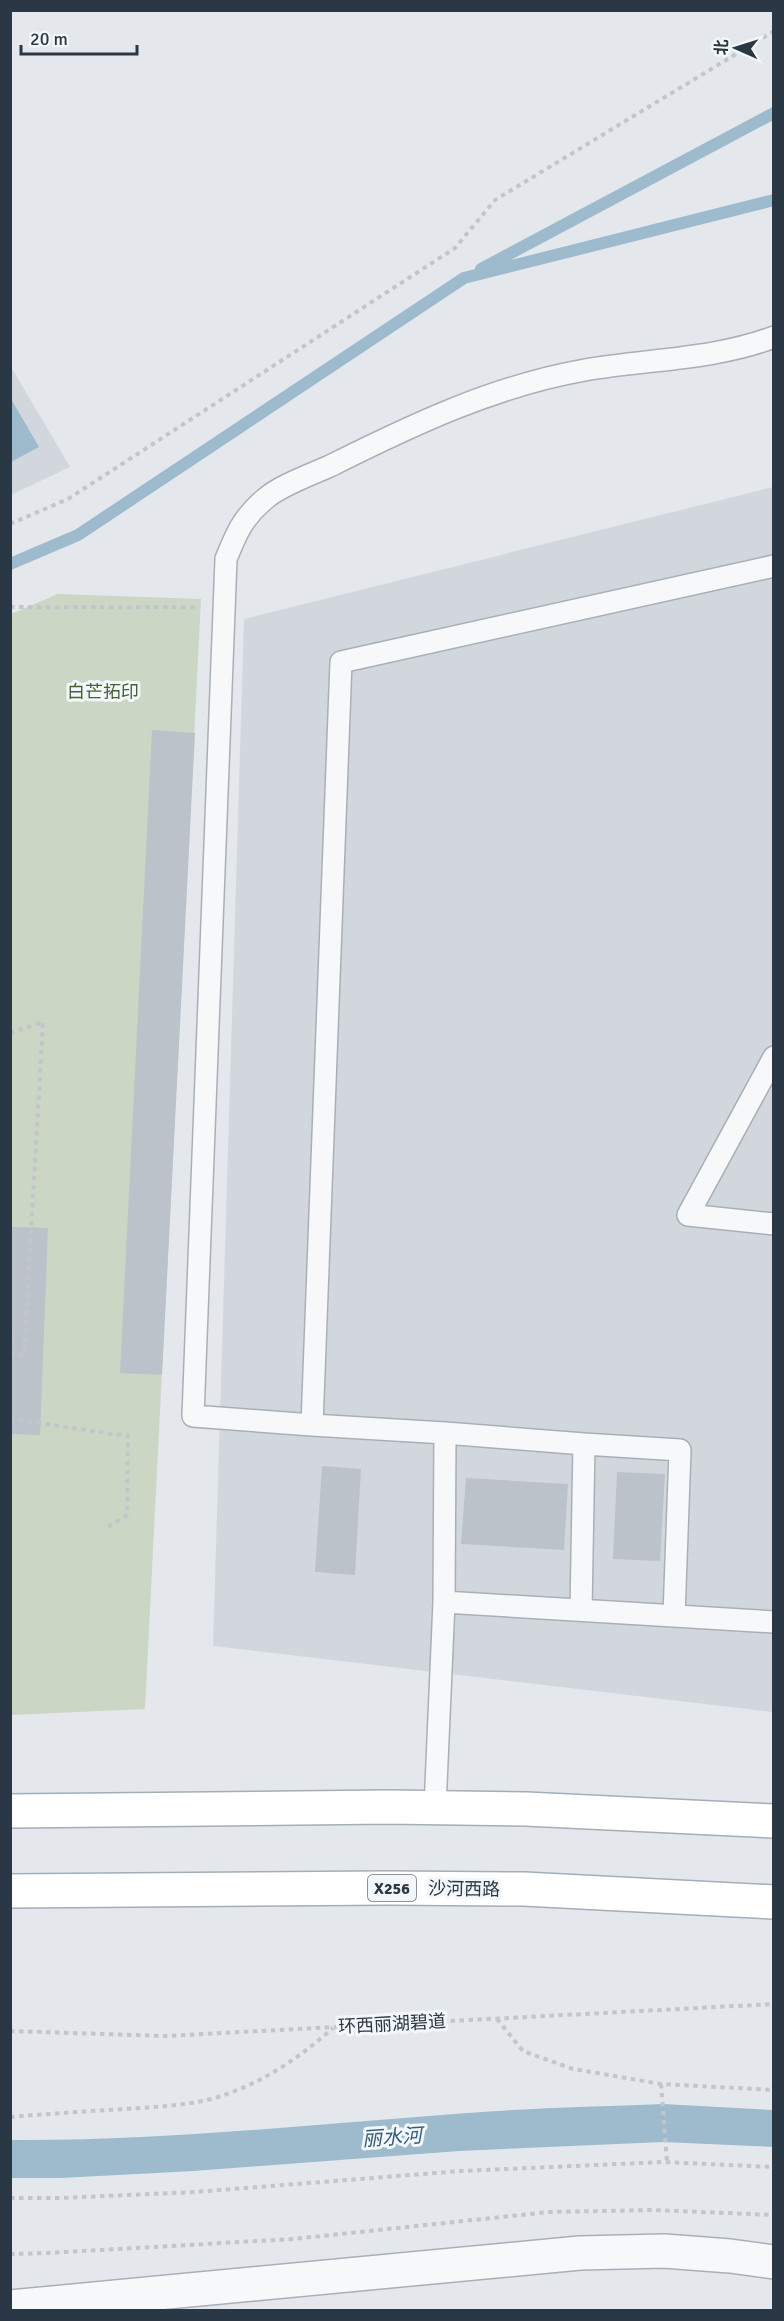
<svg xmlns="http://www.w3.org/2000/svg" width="784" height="2321" viewBox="0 0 784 2321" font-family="Signika,'Noto Sans SC',sans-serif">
<rect width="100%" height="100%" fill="#e4e8ec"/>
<!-- built -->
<path fill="#d2d7de" d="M10,365l60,102 -59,28h-1z
M773,487v1225l-560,-66 31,-1027z"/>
<!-- green -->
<path fill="#cbd6c4" d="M58,594l143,5 -56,1110 -134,6v-1101z"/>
<!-- water -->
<path fill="#9ebbcd" d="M10,397l29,50 -28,15h-1z
M663,2104l110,6v37l-110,-5 -204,9 -265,20 -133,7h-50v-38c148,1 296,-15 443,-26 70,-6 140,-7 209,-10z"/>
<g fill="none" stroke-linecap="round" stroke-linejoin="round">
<!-- stream -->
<path stroke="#9ebbcd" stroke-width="12" d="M481,269l293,-156
M10,564l68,-29 386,-257 310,-78"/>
</g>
<!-- building -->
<path fill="#bbc2ca" d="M152,730l43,3 -33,642 -42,-2z
M10,1227l38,1 -8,207 -30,-1z
M322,1466l39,3 -6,106 -40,-3z
M617,1472l48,2 -5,87 -47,-2z
M466,1478l102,6 -4,66 -103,-6z"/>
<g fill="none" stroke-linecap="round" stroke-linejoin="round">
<!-- lane casing -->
<g stroke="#a8b0b7" stroke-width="24">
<path id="lane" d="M774,1057l-86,158 86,9
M312,1425l-119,-9 33,-857c10,-25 17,-42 39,-60 14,-13 47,-25 65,-33 82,-41 164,-80 255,-96 63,-11 128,-10 189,-33
M445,1433l139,11 -3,166
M584,1444l96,6 -6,166
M444,1602l330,20
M435,1808l9,-206 1,-169 -133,-8 29,-763 433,-96"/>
</g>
<!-- street casing -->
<g stroke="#a8b0b7" stroke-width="36">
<path id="street" d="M10,2307l570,-54 84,-2 66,5 44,6"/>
</g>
<!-- primary casing -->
<g stroke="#a2aeb8" stroke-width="36">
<path id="primary" d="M10,1811l378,-4 138,2 248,12
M10,1891l377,-3 137,1 250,13"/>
</g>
<!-- path -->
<path stroke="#c2c6cb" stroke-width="4" stroke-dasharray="4.5 4.5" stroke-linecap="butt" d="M10,524l58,-25 387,-251 40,-48 279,-169
M10,607h186
M10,1033l33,-11 -19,333 -14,-1
M10,1333h3l-1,10
M10,1419l118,17 -1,79 -22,14
M497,2019l26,32 50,18 88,15 113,6
M10,2031l155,5 609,-32
M661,2084l6,78
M10,2117c39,-3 77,-6 115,-8 29,-2 58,-3 86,-10 47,-13 86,-39 122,-71
M10,2198h51l134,-6 266,-21 202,-9 111,5
M10,2254l38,-1 245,-14 256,-27 104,-2 121,5"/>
<!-- lane -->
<use href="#lane" stroke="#f7f8fa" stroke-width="21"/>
<!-- street -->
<use href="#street" stroke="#f7f8fa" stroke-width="33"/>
<!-- primary -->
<use href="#primary" stroke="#fff" stroke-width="33"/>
<!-- path-bridge -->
<path stroke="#c2c6cb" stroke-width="4" stroke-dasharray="4.5 4.5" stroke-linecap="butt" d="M10,1343v26"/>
</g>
<g text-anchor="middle" stroke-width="6" stroke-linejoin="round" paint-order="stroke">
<!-- shield labels -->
<rect fill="#f4f7f9" stroke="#67717b" stroke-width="1.5" x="368" y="1875" width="48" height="26" rx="4.5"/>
<g font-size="16" font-weight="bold" fill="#2a3845">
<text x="392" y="1894">X256</text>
</g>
<!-- park labels -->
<g font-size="18" fill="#456237" stroke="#f4f7f9">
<text x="103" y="698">白芒拓印</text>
</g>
<!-- street labels -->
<g font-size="18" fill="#2a3845" stroke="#f4f7f9">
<text transform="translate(464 1889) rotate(1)" y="6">沙河西路</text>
<text transform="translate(392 2024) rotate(-3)" y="6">环西丽湖碧道</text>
</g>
<!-- water labels -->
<g font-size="20" font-style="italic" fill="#335c7b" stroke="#f4f7f9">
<text transform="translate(392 2137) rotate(-4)" y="7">丽水河</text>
</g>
</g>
<!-- border -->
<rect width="784" height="2321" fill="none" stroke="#2a3845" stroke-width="24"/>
<!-- north arrow -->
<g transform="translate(736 48) rotate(273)" stroke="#f4f7f9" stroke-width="4.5" paint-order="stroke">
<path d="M0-4.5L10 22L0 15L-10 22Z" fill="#2a3845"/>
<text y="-9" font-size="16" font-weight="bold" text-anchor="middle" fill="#2a3845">北</text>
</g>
<!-- scale -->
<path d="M21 45v9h116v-9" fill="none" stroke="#2a3845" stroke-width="3"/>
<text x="30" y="45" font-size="18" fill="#2a3845" stroke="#f4f7f9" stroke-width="4.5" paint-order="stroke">20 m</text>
</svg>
